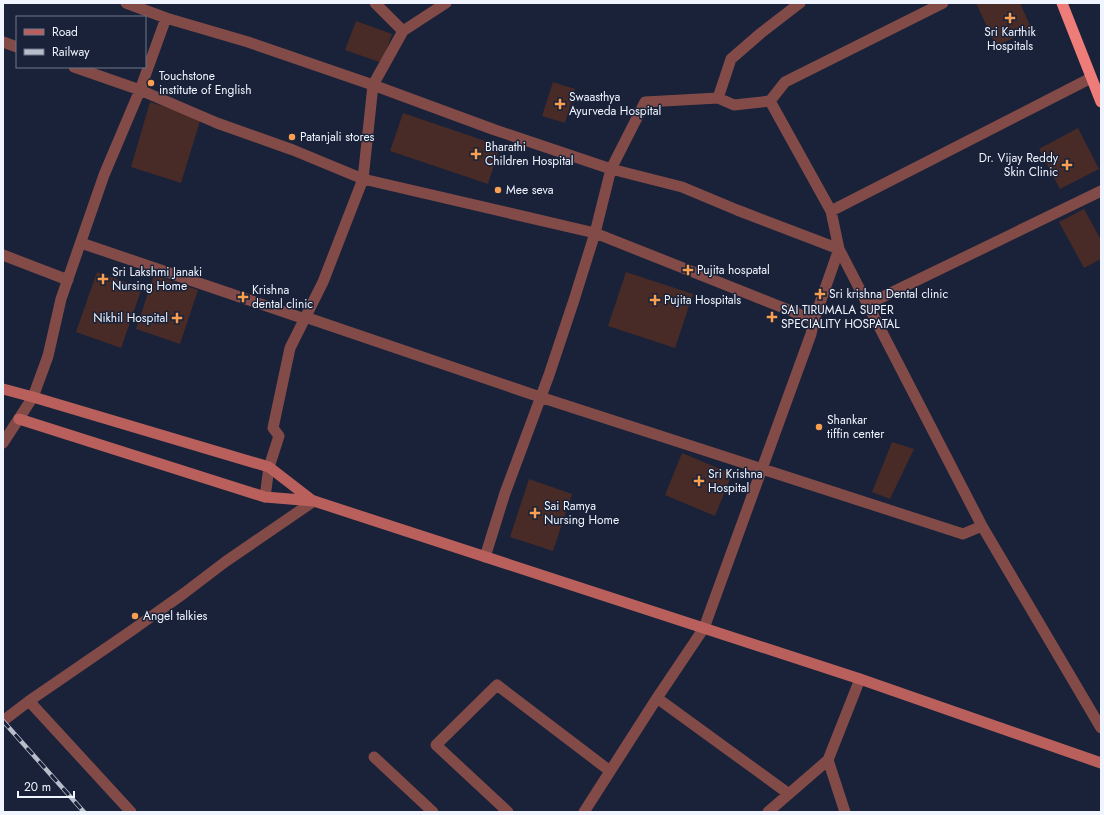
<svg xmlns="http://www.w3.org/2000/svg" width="1104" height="815" viewBox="0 0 1104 815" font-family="Jost,sans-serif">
<rect width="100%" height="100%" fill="#192239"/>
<!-- building -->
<path fill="#482a27" d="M976,3h44l12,27 -36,16z
M356,21l36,13 -10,29 -37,-13z
M553,82l22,7 -10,34 -23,-7z
M150,102l51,16 -20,65 -50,-16z
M403,113l97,33 -12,38 -98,-33z
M1078,128l21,41 -39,20 -21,-40z
M1084,209l17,31v19l-17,9 -25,-46z
M97,272l45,16 -21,60 -45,-16z
M626,272l67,22 -18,54 -67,-22z
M154,275l44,15 -18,54 -44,-15z
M892,442l22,7 -24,50 -18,-7z
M682,453l50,21 -17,42 -50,-21z
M529,479l43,15 -19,57 -43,-14z"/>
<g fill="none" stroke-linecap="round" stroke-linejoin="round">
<!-- minor -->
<path stroke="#834b48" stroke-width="11" d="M126,3l40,15 82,24 125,43 122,45 116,39 34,-67 73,-4 16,7 36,-4 15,-19 158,-79
M375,3l28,28
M446,3l-43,28 -30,54 -10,94 232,54 219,87
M3,42l14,5
M74,67l66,23 77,33 76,27 70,29 -40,103 -33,66 -17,80 6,8 -10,31 -4,30
M718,98l13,-39 30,-26 39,-30
M770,101l61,110 8,38 143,277 119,202
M831,211l260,-133
M81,243l224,76v-2l235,80 423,137 19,-8
M3,255l65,25
M868,304l233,-113
M3,443l30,-46 15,-41 13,-57 43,-124 36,-85 26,-72
M485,557l20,-64 44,-118 25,-75 21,-67 16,-64 71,18 55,23 102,39
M657,698l132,96
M29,701l102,111
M3,721l26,-20 102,-70 52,-37 42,-32 89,-61
M374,757l59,55
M828,760l17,52
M508,812l-72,-67 61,-60 113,86
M584,812l73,-114 47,-70 107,-294 3,-14 25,-71
M768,812l60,-52 32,-81"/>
<!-- secondary -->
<path stroke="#b9605c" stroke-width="11" d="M3,389l30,8 236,70 44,34
M19,419l246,78 49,4 546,178 241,84"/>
<!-- trunk -->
<path stroke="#ee7c78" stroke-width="11" d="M1062,3l39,99"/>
<!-- rail casing -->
<g stroke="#b8bdcb" stroke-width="4.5">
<path id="rail" d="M3,721l81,91"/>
</g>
<!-- rail -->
<use href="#rail" stroke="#192239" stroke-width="3" stroke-dasharray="9" stroke-linecap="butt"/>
</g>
<!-- markers -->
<g fill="#fa9f4f" stroke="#192239" stroke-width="1.5">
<path d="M1008 12h4v4h4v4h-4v4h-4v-4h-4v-4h4z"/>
<circle cx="151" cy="83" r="4"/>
<path d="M558 98h4v4h4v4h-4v4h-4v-4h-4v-4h4z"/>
<circle cx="292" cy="137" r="4"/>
<path d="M474 148h4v4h4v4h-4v4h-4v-4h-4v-4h4z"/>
<path d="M1065 159h4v4h4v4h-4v4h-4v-4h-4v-4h4z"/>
<circle cx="498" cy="190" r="4"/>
<path d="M686 264h4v4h4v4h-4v4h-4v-4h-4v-4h4z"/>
<path d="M101 273h4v4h4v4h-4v4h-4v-4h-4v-4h4z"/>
<path d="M818 288h4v4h4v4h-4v4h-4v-4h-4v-4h4z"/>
<path d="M241 291h4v4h4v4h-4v4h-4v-4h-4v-4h4z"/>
<path d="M653 294h4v4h4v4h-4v4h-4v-4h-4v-4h4z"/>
<path d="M770 311h4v4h4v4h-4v4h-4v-4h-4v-4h4z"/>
<path d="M175 312h4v4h4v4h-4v4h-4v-4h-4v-4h4z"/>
<circle cx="819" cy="427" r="4"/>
<path d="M697 475h4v4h4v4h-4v4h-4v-4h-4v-4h4z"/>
<path d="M533 507h4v4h4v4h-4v4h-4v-4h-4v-4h4z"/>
<circle cx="135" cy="616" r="4"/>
</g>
<g text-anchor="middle" stroke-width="3" stroke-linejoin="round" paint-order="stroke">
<!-- poi labels -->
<g font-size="12" fill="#f0f4fe" stroke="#192239" text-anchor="start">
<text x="1010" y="36" text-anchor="middle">Sri Karthik<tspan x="1010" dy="14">Hospitals</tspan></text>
<text x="159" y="80">Touchstone<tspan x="159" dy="14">institute of English</tspan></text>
<text x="569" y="101">Swaasthya<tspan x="569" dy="14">Ayurveda Hospital</tspan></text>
<text x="300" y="141">Patanjali stores</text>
<text x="485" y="151">Bharathi<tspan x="485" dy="14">Children Hospital</tspan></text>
<text x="1058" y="162" text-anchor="end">Dr. Vijay Reddy<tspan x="1058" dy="14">Skin Clinic</tspan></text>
<text x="506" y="194">Mee seva</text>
<text x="697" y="274">Pujita hospatal</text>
<text x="112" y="276">Sri Lakshmi Janaki<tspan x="112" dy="14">Nursing Home</tspan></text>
<text x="252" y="294">Krishna<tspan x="252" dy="14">dental clinic</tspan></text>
<text x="829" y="298">Sri krishna Dental clinic</text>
<text x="664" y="304">Pujita Hospitals</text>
<text x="781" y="314">SAI TIRUMALA SUPER<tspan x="781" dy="14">SPECIALITY HOSPATAL</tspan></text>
<text x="168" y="322" text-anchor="end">Nikhil Hospital</text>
<text x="827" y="424">Shankar<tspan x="827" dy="14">tiffin center</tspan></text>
<text x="708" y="478">Sri Krishna<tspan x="708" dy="14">Hospital</tspan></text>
<text x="544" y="510">Sai Ramya<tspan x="544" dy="14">Nursing Home</tspan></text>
<text x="143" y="620">Angel talkies</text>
</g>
</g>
<!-- border -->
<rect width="1104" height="815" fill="none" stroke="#f0f4fe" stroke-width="8"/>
<!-- legend -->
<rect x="16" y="16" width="130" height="52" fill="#192239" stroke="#6f7688"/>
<rect x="24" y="29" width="20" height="6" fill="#b9605c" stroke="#6f7688"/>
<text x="52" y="36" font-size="12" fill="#f0f4fe">Road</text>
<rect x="24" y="49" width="20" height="6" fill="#b8bdcb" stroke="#6f7688"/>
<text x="52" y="56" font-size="12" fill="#f0f4fe">Railway</text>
<!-- scale -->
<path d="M18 791v6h56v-6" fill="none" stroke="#f0f4fe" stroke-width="2"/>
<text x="24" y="791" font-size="12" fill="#f0f4fe" stroke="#192239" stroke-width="3" paint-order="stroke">20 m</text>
</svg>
